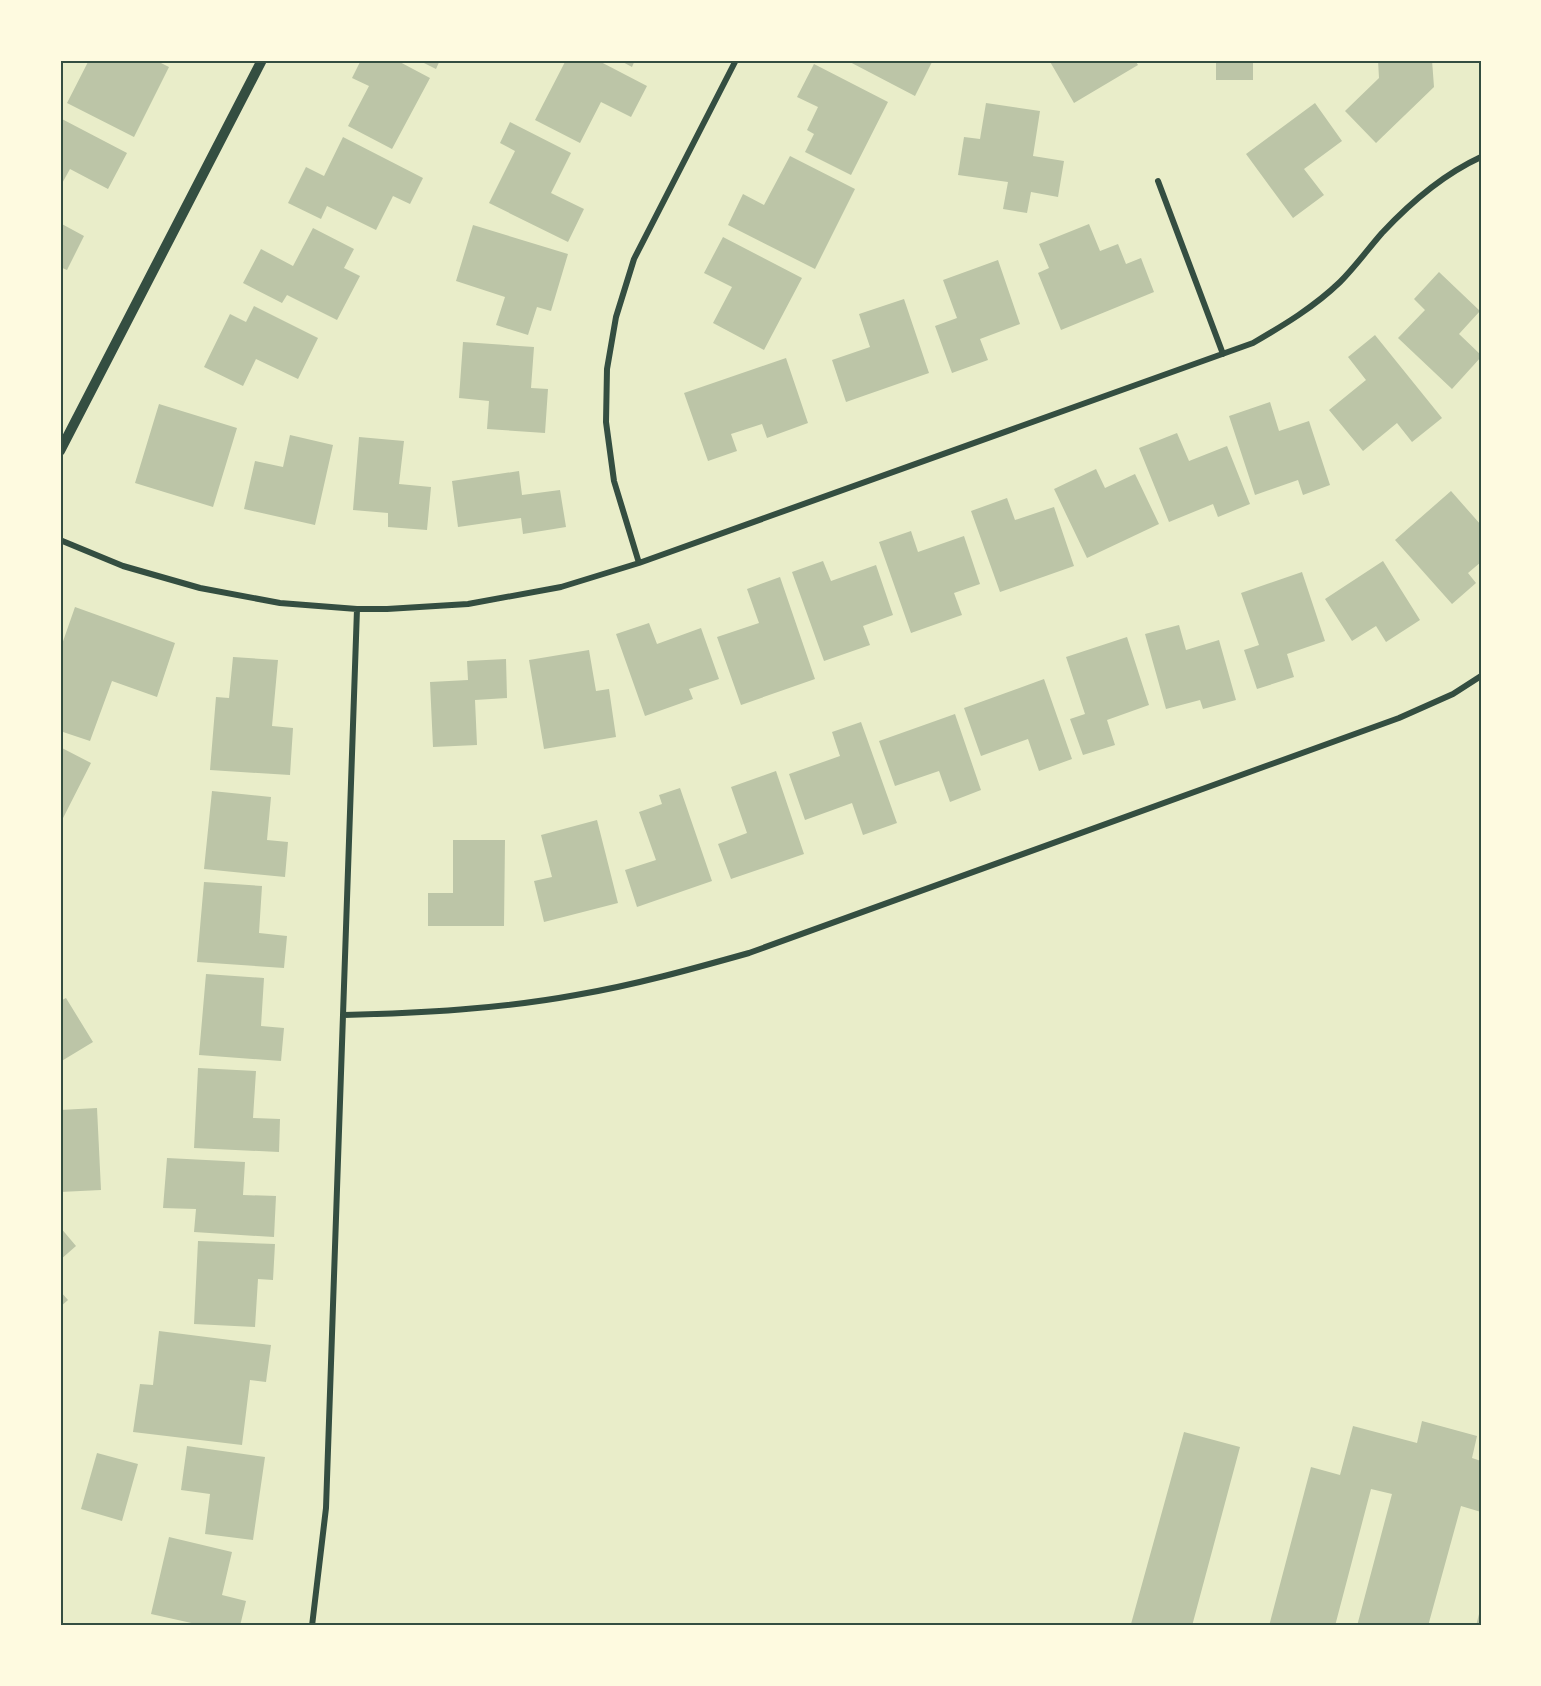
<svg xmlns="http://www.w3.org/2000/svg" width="1541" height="1686" viewBox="0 0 1541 1686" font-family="Commissioner,sans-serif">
<rect width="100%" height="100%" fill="#e9edc9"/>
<!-- building -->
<path fill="#bcc5a7" d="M89,60h66l14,7 -35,70 -67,-34z
M361,60h35l34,18 -38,71 -44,-23 21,-40 -17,-8z
M418,60h22l-4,9z
M566,60h31l50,26 -16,31 -30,-15 -21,41 -45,-23z
M619,60h16l-3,7z
M846,60h87l-18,36z
M1049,60h86l3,5 -64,38z
M1216,60h37v20h-37z
M1378,60h54l2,27 -58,56 -31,-32 34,-33z
M814,64l74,38 -37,73 -46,-23 9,-18 -7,-4 11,-23 -21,-10z
M986,103l54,8 -7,45 31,5 -6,36 -27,-5 -4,21 -24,-4 5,-27 -50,-7 6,-38 16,2z
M1315,103l27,38 -38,28 20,26 -31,23 -47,-64z
M60,118l67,35 -19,36 -38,-20 -10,18z
M510,122l61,31 -20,40 33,16 -16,33 -79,-39 26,-52 -15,-8z
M343,137l80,41 -13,26 -17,-8 -17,34 -49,-24 -6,13 -33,-16 18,-36 18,9z
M790,156l65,33 -40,80 -87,-44 15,-31 21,11z
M60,223l24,13 -17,34 -7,-3z
M1089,224l11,27 18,-7 8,20 15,-6 13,34 -93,38 -23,-57 11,-5 -10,-24z
M473,225l95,29 -17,57 -14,-4 -9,28 -32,-10 9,-28 -49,-16z
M313,228l41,21 -10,19 16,8 -23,44 -50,-25 -5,8 -39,-20 18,-34 32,17z
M723,237l79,41 -38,72 -51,-27 19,-36 -28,-14z
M998,260l22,64 -40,15 8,21 -36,13 -17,-47 22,-8 -14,-38z
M1439,272l41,39 -21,23 22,21v2l-29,32 -54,-51 27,-28 -11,-11z
M904,299l25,74 -83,29 -14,-42 38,-13 -11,-33z
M254,306l64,32 -20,41 -42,-20 -13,27 -39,-19 26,-53 16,8z
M1375,335l67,83 -30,24 -15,-19 -34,28 -34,-41 37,-30 -18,-23z
M463,342l71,5 -3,41 17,1 -3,44 -58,-4 2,-28 -30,-3z
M786,358l22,65 -41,15 -5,-14 -31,10 6,17 -29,10 -24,-68z
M1270,402l9,29 30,-10 21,64 -27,10 -5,-15 -43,15 -26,-79z
M159,404l78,24 -24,79 -78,-24z
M1177,433l12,28 38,-15 23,58 -32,13 -5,-13 -44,18 -30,-74z
M290,435l43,10 -18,80 -71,-16 11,-48 28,6z
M359,437l45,4 -5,43 32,3 -4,43 -39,-3v-14l-35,-3z
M1096,469l9,19 30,-14 24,50 -72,34 -33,-69z
M519,471l3,24 38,-5 6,37 -43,7 -2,-16 -63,9 -6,-46z
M1451,491l30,34v37l-13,11 8,10 -24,21 -57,-64z
M1007,498l8,22 39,-13 20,59 -74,26 -29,-81z
M911,531l7,21 46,-16 16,48 -26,9 8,22 -51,18 -32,-91z
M823,561l8,20 45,-16 17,50 -30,11 7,19 -46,16 -32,-89z
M1383,561l37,59 -34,22 -10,-16 -24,15 -27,-42z
M1302,572l23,69 -38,13 7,23 -37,12 -13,-39 15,-5 -18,-52z
M780,577l35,102 -74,26 -24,-68 42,-14 -12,-34z
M75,607l100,36 -18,54 -45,-16 -22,60 -30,-10v-81z
M649,623l8,21 44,-16 18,51 -30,10 4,10 -48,17 -29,-82z
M1179,625l7,25 33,-10 17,60 -33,9 -3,-9 -34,9 -21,-75z
M1127,637l22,68 -42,15 8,25 -32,10 -13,-36 15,-5 -19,-57z
M589,650l7,41 13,-2 7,48 -72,12 -15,-89z
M233,657l45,3 -6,66 21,2 -3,47 -80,-5 6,-73 13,1z
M506,659l1,39 -32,2 2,45 -44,2 -3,-65 38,-2 -1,-19z
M1044,679l28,80 -33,12 -11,-32 -47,17 -17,-48z
M955,714l26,76 -31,12 -11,-31 -44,15 -16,-45z
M861,722l36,101 -34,12 -11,-32 -47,17 -16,-46 51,-18 -8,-24z
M60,747l31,16 -31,61z
M776,771l28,83 -73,25 -13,-35 29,-11 -16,-46z
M680,788l32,93 -75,26 -12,-37 31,-10 -17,-48 23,-8 -3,-9z
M212,791l59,6 -4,43 21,2 -3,35 -81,-8z
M597,820l21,83 -74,19 -10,-41 18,-4 -11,-42z
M453,840h52l-1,86h-76v-33h25z
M204,882l58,4 -3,47 28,3 -3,32 -87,-6z
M206,974l58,4 -3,48 23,2 -3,33 -82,-6z
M66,998l27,44 -33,20v-61z
M198,1068l58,3 -3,47 27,1 -1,33 -85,-4z
M97,1108l4,82 -41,2v-82z
M167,1158l78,4 -2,33 33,1 -2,41 -80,-5 2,-23 -33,-1z
M60,1227l16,19 -16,14z
M198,1241l77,3 -2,36 -15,-1 -3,48 -61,-3z
M60,1291l8,9 -8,7z
M159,1331l112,14 -5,37 -16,-2 -8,65 -109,-13 7,-48 13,1z
M1422,1421l55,15 -5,22 9,3v51l-20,-6 -33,120h-71l35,-132 -21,-5 -36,137h-66l42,-159 29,8 13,-49 64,17z
M1184,1432l56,15 -48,179h-54l-7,-2z
M187,1446l78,11 -12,83 -48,-6 5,-40 -29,-4z
M97,1453l41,11 -16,57 -41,-12z
M169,1537l63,15 -10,43 24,6 -6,25h-35l-54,-12z
M1480,1610l1,16h-5z"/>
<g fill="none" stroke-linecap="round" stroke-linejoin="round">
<!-- minor -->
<path stroke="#344e41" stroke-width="6" d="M1158,181l65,173
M60,540l63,26 77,22 80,15 77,6h30l81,-5 93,-17 78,-24 614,-220c31,-18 61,-36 87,-61 15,-15 28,-33 42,-49 28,-30 62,-59 99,-76
M639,563l-25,-82 -8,-59 1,-53 9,-52 18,-58 102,-199
M344,1015c77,-2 156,-6 232,-20 59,-10 116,-26 173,-42l650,-235 54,-24 28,-18
M312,1626l14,-118 31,-899"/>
<!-- tertiary -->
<path stroke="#344e41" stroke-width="10" d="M60,451l202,-391"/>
</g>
<!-- border -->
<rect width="1541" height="1686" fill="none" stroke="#fefae0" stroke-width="123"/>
<rect x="62" y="62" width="1418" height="1562" fill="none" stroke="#344e41" stroke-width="2"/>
</svg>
